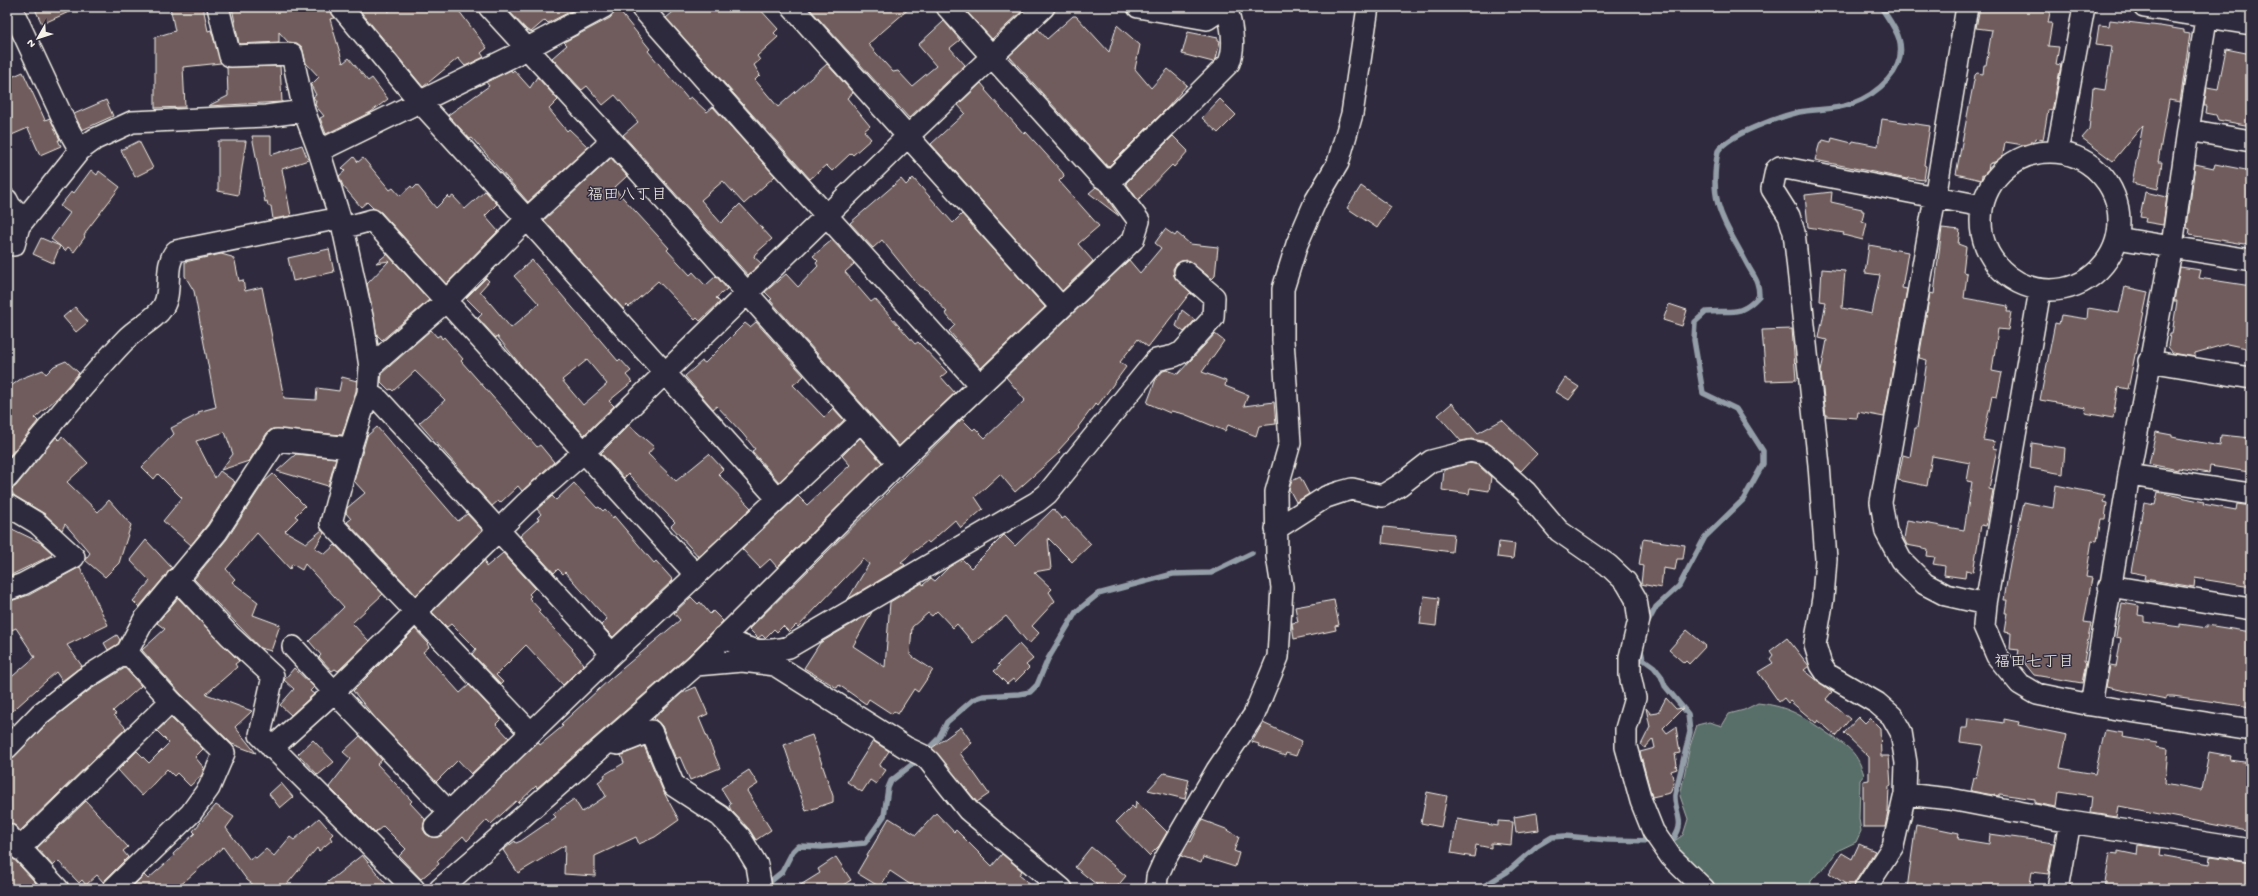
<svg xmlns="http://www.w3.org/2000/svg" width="2258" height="896" viewBox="0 0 2258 896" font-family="'Gochi Hand','Klee One',sans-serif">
<rect width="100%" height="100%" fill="#2f2a3d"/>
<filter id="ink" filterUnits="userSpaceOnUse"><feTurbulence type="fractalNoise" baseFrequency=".025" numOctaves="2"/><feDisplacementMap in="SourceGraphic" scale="8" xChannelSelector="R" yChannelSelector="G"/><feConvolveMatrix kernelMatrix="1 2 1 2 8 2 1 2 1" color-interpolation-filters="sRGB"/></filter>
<g filter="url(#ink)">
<!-- green -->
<path fill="#586e69" stroke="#a6b0a8" d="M1758,703c30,3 45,13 69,30 20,14 29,16 37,42l-4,5 -1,39 2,12 -5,11 -19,9 -13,18 -5,3 -8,9 -1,8h-95l-30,-27 -12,-20 10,-7 5,-16 -8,-23 10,-50 7,-21 12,-3 13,4 7,-12 15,-4z"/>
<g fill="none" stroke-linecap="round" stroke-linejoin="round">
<!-- stream -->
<path stroke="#949ea9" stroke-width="5.5" d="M1647,624l9,-17 23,-21 26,-49 38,-37 20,-36v-13l-27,-42 -33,-16 -9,-53 1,-18 11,-10c26,-2 34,5 53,-16 0,-17 -6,-20 -13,-34 -23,-43 -38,-60 -28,-111 11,-17 61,-34 81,-39 17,-3 36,-2 52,-8 25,-9 57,-34 48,-65 -3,-11 -12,-22 -18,-32
M1640,647l3,12 11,8 7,9 4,10 23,28 2,18 -15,63c-1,17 11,26 -1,43l-10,3
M925,752l13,-13 9,-17 27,-23 9,-3 36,-2 11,-2 7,-7 11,-26 28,-47 22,-18 75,-20 38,-1 41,-20
M766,885l16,-13 11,-21 5,-5 24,1 43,-4 19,-27 4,-28 3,-7 28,-22
M1479,889l28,-17 30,-26 15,-9 13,-1 43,4 47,1"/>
</g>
<!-- building -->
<path fill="#6f5c5c" stroke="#f4f1e8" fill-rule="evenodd" d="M34,7h46l-38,17z
M170,7h33l5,24 3,-1 10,33 -38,4 2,40 -30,1v-71l20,-6z
M232,7h97l6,11 -5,1 13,44 6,-5 19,23 4,-3 16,21 -17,13 -45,22 -6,-16 4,-2 -9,-11 1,-4 -3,-4 3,-2 -5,-10 8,-8 -13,-14 -4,-16 -5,-4 -9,-1 -9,-10v10l-40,2z
M357,7h26l5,5 6,-5h62l31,41 -6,5 3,4 -19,9 -7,-8 -35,29z
M505,7h74l-31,16 -3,-3 -14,12 -4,-2z
M616,7l34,42 -2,2 40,48 3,-2 16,15 6,-5 62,69 -31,28 -21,-23 -22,19 20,23 19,-19 32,35 -17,15 -1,3 7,6 -13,12 -125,-140 15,-13 -23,-27 -12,10 -16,-19 -5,4 -30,-32 15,-13 -3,-3 46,-24 4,-5z
M679,7h79l20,22 -4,4 4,4 -21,19 3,4 -6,5 6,10 -5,5 23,27 49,-43 26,29 -6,5 23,28 -6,5 7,8 -18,16 -2,-2 -19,18 -6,-6 -16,14 -144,-161z
M808,7h103l-43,37 25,28 5,-1 14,15 24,-20 -18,-21 26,-24 16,19 -10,8 15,17 -56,53z
M968,7h50l4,4 -30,28 -27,-29z
M1980,7h71l-3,16h4l-4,23 11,1 -3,17 5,1 -9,46 -4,-1 -5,30 -8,-2 -1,3h-3l-1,5 -25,-4 -3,17 -13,5 -1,7h-2l-1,5 -3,-1 -1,5 -25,-6 19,-99 2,-2 6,1 1,-9h2l6,-35 -16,-2z
M1073,16h3l33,36 8,-27 23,20 -5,24 16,19 17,-19 19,16 -19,22 -60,60 -99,-111 29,-27 9,10z
M2110,20l50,6 24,4v3l6,1 -10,68 -11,-2 -11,62h4l-4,27 -26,-6 11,-58 -30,36 -31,-23 7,-8 4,-42 12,2 7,-43 -16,-2 3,-20 10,1z
M1188,32l30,6v2l2,1 -4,18 -3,3 -31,-8z
M2226,49l25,5v72l-33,-6 -2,-5 -10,-2 1,-7h-3l3,-19 11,2z
M280,66l2,36 -74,4 20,-10 -1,-29z
M511,70l1,2 2,-2 16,18 7,-11 21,23 -9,9 18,22 2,-2 19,18 -60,55 -56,-64 -2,1 -22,-24 41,-29 -3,-4z
M23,72l22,48 5,-2 10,22h-2l3,6 -21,9 -12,-27 -21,9v-58z
M981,83l5,6 -1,1 39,44 2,-2 37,41 1,3 -5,5 40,45 -21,18 15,17 -31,30 -131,-147 34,-31 -7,-8z
M1220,99l16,16 -18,18 -16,-15z
M106,100l7,16 -31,14 -8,-16z
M1882,119l48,7 -6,39 2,1 -2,14 -16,-2 -1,1 -92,-19 5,-18h2l1,-2 8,2 1,-4 20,5 1,-2 25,5z
M252,136h19v19l31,-10 6,15 -26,9 9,47 -18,3 -2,-13h-3l-1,-5 -2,1z
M1173,136l15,15 -14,16 -2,-2 -34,35 -12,-17z
M139,141l14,27 -18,9 -14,-27z
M218,141h28l-8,54 -20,-4z
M354,157l4,5 5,-4 27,32 3,-2 7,8 11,-10 2,3 4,-4 19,23 12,-12 2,2 3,-2 12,13 20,-18 12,13 -12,12 13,15 -52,53 -65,-72 -8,-4 -6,-6 -6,5 -18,-21 -4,-10 6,-5 -3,-3z
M611,158l16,18 -13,12 55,60 -2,2 23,25 3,-3 11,12 2,1 10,-9 11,13 -11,9 4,4 -20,19 -3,-3 -2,2 -37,-39 -29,26 -2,-2 -4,4 -79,-89z
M2195,164l19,4 1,-4 36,7v69l-3,-1 -1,4 -3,1 -55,-9 1,-6 -3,-1z
M91,170l6,5 2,-4 21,16 -33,43 -3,6 1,1 -11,15 -6,-5 -3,4 -5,-5 -7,17 -20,-9 8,-16 19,8 -9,-7 19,-26 -10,-7 12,-15 2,2z
M913,178l40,45 9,-9 83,93 -64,61 -32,-37 6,-6 -10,-12 2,-1 -20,-22 -8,-4 -37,-46 -9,8 -23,-25 51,-44 5,6z
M1361,186l30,21 -14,21 -30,-20z
M1096,187l6,4 17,25 -30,-23z
M1832,192l-1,10 31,7v2h2l-2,10 5,2 -4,17 -20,-5 1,-2 -36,-6 -3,-32z
M2145,192l22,5 -4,28 -18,-3 1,-4 -6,-1z
M1942,228l18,2 -2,14 8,3 -3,25 4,1v2l-3,23 44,8 -1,6h4l-3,18 -10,-1 -6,42 10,2 -5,24 -5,-1 -9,44 12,2 -2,6 4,1 -8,40 4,1 -6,32 -1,4 -5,-1 -8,47 -7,-2 -1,8 -21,-3 1,-9 -12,-2 2,-7 -8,-1 1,-7 -21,-4 -3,-6 3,-19 57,10 8,-48 -5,-1 3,-18 -38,-7 -5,30 -29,-6 5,-25 7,2 5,-29h2l10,-68 -8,-2 11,-65 4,1z
M1165,229l10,7 2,-3 13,11 28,3 -3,29 -3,3 -24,-19 -7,1 -5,3 -3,5 1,7 21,21 -5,-4 -42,54 -10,-8 -18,23 6,5 -28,38 -2,-2 -18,24 1,1 -21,23 2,1 -45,40 -15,-18 -25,23 8,12 -22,19 -6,-8 -26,23 -2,-2 -26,21 4,3 -57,34 21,-35 -6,-5 -65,68 -2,-2 -7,7 -6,-6 -6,6 -3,-3 -9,9 -3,-3 -4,3 -9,-9 213,-210 11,11 2,-2 10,10 40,-38 -19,-23 123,-117 11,13 21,-25 -6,-5z
M832,240l22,24 -9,8 26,30 4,-3 40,45 3,-2 29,30 -6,5 14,16 -56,53 -129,-146 2,-1 -7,-7 21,-18 12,13 20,-21 -2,-3 2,-2 -5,-5z
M1869,245l39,7 -6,36 5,1 -23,128 -26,-5 -1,6 -31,-2 -5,-44 6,-32 -8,-2 7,-36 -6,-1 2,-32 23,2 -3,37 30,6 8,-39 -15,-2z
M329,249l5,23 -41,9 -5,-23z
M221,254l11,3 3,4 4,20 4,-1 2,11 17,-4 22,111 32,2 1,-12 22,3 3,-14 15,4 -1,10 -14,44 -70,-6 -5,4 -18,28 -28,9 12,-16 -8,-22 -29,9 19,37 5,-7 15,11 -28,43 -16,20 -28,-24 19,-23 -24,-24 -4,5 -12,-12 32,-33 -3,-6 28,-14 -1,-2 18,-5 -22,-116 -9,-15v-14z
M387,254l42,46 -47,40 -5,-5 -10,-51 22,-23 -13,2z
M532,260l86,101 2,-2 11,12 -5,4 6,7 -23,19 5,5 -30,29 -61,-67 -26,-32 -1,2 -18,-20 4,-4 -16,-16 20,-20 3,3 -9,10 31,37 28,-24 -25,-28zM587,360l20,24 -24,21 -21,-25z
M2180,267l21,3 -2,8 52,8v63l-24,-5 -32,9v4l-22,-4 -5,-6 2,-13h2l5,-33h-3z
M2125,287l23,5 -20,97 -10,-2 -5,31 -28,-5 1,-5 -46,-8 15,-77 4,1 2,-9 26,4 1,-11 31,5z
M1669,304l18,6 -5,16 -19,-6z
M75,307l13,15 -12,10 -13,-15z
M1182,310l13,10 -11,12 -8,-6z
M756,322l48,54 -11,9 31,32 9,-9 11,12 -65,62 -27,-31 3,-2 -12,-15 -26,-28 -4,3 -28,-33 17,-15 3,2 40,-40 5,4z
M1792,329l4,51 -30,1 -4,-51z
M431,330l6,7 3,-2 2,4 2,-2 19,22 -2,2 76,86 3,-2 14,17 -32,29 -4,-5 -18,17 -2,-2 -6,5 -73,-83 26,-23 -30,-29 -22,20 -2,-2 -2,1 -8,-8 1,-9z
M1215,334l9,7 -22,31 24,9 -1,5 23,9 -4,11 30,-4 2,22 -17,2 -3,10 -28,-11 -3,6 -41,-17 -13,-3 -1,2 -23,-10 9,-24 7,-8 4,-1 11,4z
M66,361l13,12 -21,24 -23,21 3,3 -31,38v-70l15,-11 21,-8 3,4 8,-8z
M1565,378l14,9 -10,13 -13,-8z
M1452,403l26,30 24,-13 35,34 -16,17 -34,-29 -15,-3 -11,2 -23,-26z
M629,425l25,22 -6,7 28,27 33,-27 14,15 -5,5 33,34 -52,49 -28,-31 4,-4 -47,-48 -4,4 -23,-25z
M377,427l81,94 9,-7 15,16 -66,65 -69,-73 4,-3 -5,-6 1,-5 18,-15 -11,-12 13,-45z
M2156,432l16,3v2l48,9 1,-11 30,3 -2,34 -39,-6 -1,7 -31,-5v2l-29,-6z
M62,436l26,27 -21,19 31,30 11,-12 22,25 -12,38 -14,14 -20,-17 5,-7 -25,-29 -3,6 -17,-16 -30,-18 -5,-6 6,-4 40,-49 3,3z
M860,438l22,25 -105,104 -7,-8 -10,9 -18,-19 56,-53 9,9 43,-40 -8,-9z
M2032,443l33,5 -2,26 -33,-6z
M296,454l40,4 -8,28 -51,-15z
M1470,463l8,2 13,12 -2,14 -19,-3 -1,6 -27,-4 2,-20z
M273,474l32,32 -10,10 3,2 -13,13 21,12 16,-13 2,3 -9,15 10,6 10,-9 48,49 -31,29 17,18 -31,30 -3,-2 -3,2 -13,-14 2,-2 -12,-14 35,-34 -39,-43 -3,6 -10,-6 -2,5 -33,-36 -31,36 9,10 -3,3 26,20 -5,13 27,10 -9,26 -11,-3 -66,-69 33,-40 37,-57z
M1300,477l9,17 -13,8 -7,-13 3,-8z
M574,483l23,25 2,-1 4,4 2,-2 8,9 1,-2 40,47 2,-2 17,19 -60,57 -12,-12 6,-6 -42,-47 -2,2 -5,-5 -4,4 -34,-37 19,-17 -2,-1 4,-4 -4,-5 15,-13 4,4z
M2056,485l49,10 -2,7 4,1 -2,16h-4l-4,22 -5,-1 -6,37 6,1 -8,44 7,1 -7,38 2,1 -4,21 -48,-8 -16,-20 1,-5 -9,-1 1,-16 -7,-1 3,-19h-2l2,-13h-3l6,-37 14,-61 29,6z
M2158,492l46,10 -1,2 33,6 1,-6 14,2v81l-56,-9 -1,9 -49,-8 1,-4 -15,-3 13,-69 11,2z
M1053,509l9,10 3,-2 26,27 -19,18 -24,-24 3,31 -17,3 18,17 -3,3 6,9 -23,25 7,7 -10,11 -23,-28 -33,27 -16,-19 -4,4 -16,-17 -5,5 -4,-3 -16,14 -2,28 23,15 -15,22 -4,-3 -16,25 -4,-3 -2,3 -23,-15 -3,5 -27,-19 -2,3 -33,-20 16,-25 52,-31 -19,34 32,21 5,-65 32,-19 1,2 8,-7 4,3 14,-14 13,-8 9,9 33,-33 11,11z
M1384,527l70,7 -2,18 -70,-9z
M12,529l29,14 11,10 -2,3 -43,21v-47l4,2z
M1643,539l42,6 -2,14h-6l-2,11 -12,-2 -2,20 -20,-4 2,-18 -4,-1z
M146,540l26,28 -33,39 -6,-6 17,-20 -20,-21z
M1499,542l16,2 -2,15 -16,-2z
M503,553l32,35 -6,6 2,2 -2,2 11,12 -2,2 35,37 -1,1 12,14 -21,21 -37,-40 -30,30 7,7 -2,2 -29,-30 4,-5 -25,-25 -4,3 -15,-15 53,-52 1,7z
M80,567l28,58 -41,20 15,21 -20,15 -6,-9 -49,44v-35l28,-24 -19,-29 -9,4v-30l22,-7z
M1424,596l15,2 -3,28 -16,-2z
M691,597l7,7 2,-2 10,12 3,-3 10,10 -35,35 -151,132 -1,-2 -18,17 -2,-2 -25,23 -4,-4 -20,21 -4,-5 -26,25 2,3 -18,15 -22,-23 7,-7 -23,-23 -8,7 -46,-46 22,-28 -8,-7 17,-16 22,24 -5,4 35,37 -2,2 15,16 -2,10 3,5 5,3h7l100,-95 2,3 23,-19 -2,-2 49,-45 70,-59 -6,-7z
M178,598l61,63 -4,3 2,3 -31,27 46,17 -17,16 21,26 -24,-9 -52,-51 -38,-43 23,-21 -8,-6z
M1334,600l5,25 -4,1 1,4 -42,9 -2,-16 6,-1 -3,-15z
M2122,603l17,3 -1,9 6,1v6l36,5v-3l27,4v-3l44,7v75l-78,-11h-7v3l-60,-12 4,-21 6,1 5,-29 -5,-1z
M415,629l13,14 -1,1 2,3 -6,5 37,41 9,-8 32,34 -5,5 13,14 -38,36 -13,-14 -22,22 -59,-62 -24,-29z
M1687,630l19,16 -17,18 -3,-3 -2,2 -15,-13z
M117,635l3,5 -2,4 -10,6 -4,-7z
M1787,638l22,28 -5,4 28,22 -6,7 24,20 -14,17 -18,-16 -2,3 -26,-22 -2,2 -4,-5 -5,4 -21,-30 15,-9 -3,-4 3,-4 -3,-4z
M1019,644l14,15 -7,6 3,3 -14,14 -2,-3 -6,5 -13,-13 6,-5 -2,-2z
M125,668l16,18 -28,25 3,3 -2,1 12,13 -106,103 -4,-5 -9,-4v-59l45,-44 39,-30z
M294,668l20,19 -4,4 4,3 -23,21 -11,-10 14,-16 -10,-9z
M696,687l12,27 -9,4 21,50 -30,12 -10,-23 -4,2 -14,-33 -8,-8 28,-25z
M1666,698l10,11 7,-1 -20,20 4,5 9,-6 4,26 -5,1 2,11 -1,1 1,3 -6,2 3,11 -4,11 -18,4 -12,-45 15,-4 -2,-9 -8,9 -4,-3 9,-18 -4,-19 5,6 7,-1z
M1859,717l6,6 5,-5 10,10 1,28h8l2,30h-2l-1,26 -3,15h-22v-46l6,-1v-23l-25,-24z
M171,718l32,31 -8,8 9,11 -2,7 -12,11 -13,-13 -3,3 -7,-7 -25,27 -24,-26 19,-19 12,12 20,-20 -12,-12z
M1968,718l36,5v-4l15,3 -1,3 49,10 -7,33 35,6 10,-44 18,3 -1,4 35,6 -1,4 12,2 -3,34 37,7 7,-38 22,4 -1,4 21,3v69l-132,-26 -2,11 -27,-4 2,-17 -33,-5 -2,16 -22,-4v-4l-35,-5 -1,2 -28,-5 3,-13h2l7,-33 -23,-3 2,-14h5z
M1263,723l39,18 -6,15 -10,-3 -1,3 -27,-10 1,-2 -7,-2z
M961,727l11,16 -12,10 29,41 -12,8 -45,-54z
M812,735l21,61v6l-27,9 -22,-66z
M313,740l21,22 -16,13 -20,-21z
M873,741l16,10 -10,15 7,4 -10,14 -6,-4 -8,12 -15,-10z
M644,746l19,45 16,29 -24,17 -16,7 -3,-7 -41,19v20l-31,-2 1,-29 -47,28 -15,-23 12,-9 1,2 5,-2 35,-24 -3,-3 21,-15 8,13 24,-16 -8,-14 7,-5 -1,-2 20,-12 -3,-8z
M749,770l9,14 -11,7 24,39 -15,10 -7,-11 -18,-19 -2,-4 2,-2 -10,-16z
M1164,773l25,6 -4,20 -37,-9z
M281,783l12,14 -13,11 -11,-14z
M1427,792l20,4 -6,31 -20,-4z
M86,801l42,46 -5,4 5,6 -25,25 -6,-7 -11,10 -4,-5 -3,3 -21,-22 -5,5 -16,-18z
M1136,801l31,31 -8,14 -10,10 -33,-34 16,-16 3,3z
M216,805l18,12 -8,11 24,32 3,-4 3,2 10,-9 8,7 16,-19 4,3 25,-22 14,16 -3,3 2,3 -13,11 -2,-3 -34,41h-24l-12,-9 -24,-33 -47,42h-46l14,-14 4,4 26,-23 -1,-2 22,-21 -2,-2z
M936,813l18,19 2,-2 36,36 10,-12 20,17 -3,4 17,14h-119l-27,-18 -10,16 -23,-14 32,-55 27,17z
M1537,813l2,17 -23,3 -2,-16z
M1457,819l41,7v-5l15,1 -2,23 -20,-2v5l-15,-3 -2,12 -23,-4z
M1202,820l24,9 13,8 -5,14 5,2 -4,14 -32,-10 -2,6 -20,-7 8,-15 2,1z
M1916,824l43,9 -1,6 31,5 1,-10 64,9 -6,31 -16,-2 -3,17h-122z
M1859,844l16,7 -20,31 -2,7 -24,-16 13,-20 10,6z
M2138,845l23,3 -1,7 50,9 1,-8 40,6v27h-147l6,-36 8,1v-3l19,4z
M1091,847l35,29 -11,13h-13l-27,-22z
M7,852l29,31 -5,6h-24z
M362,855l28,34h-71z
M836,857l15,23 -14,9h-43l26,-16 -2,-4z"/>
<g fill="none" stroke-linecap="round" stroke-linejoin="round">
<!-- minor casing -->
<g stroke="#f4f1e8" stroke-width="24">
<path id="minor" d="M11,7l56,120 13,23
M218,7l12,49 62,-2 12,57 15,40 24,77 20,93 7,46 -2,26 -16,50 -21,80 200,210
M341,7l79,95 107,117 250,279
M489,7l123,134 286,322
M641,7l128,145 211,233
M792,7l269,300
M1138,7l69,12 18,-12
M1967,7l-32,191 -54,304 5,30 15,28 24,24 21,11 40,9
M2144,7l107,17
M2188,130l63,11
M319,151l192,-94 93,-50
M2057,152l27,-145
M1981 221a69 69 0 1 1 138 0a69 69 0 1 1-138 0Z
M1110,182l119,-119c7,-18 3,-38 -3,-56
M7,200l3,6 13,13
M343,228l29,-8 324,355
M2117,238l134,22
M14,245l5,-19 61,-76 15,-11 37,-17 134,-6 38,-5
M2040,290l-54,314 -2,22 13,30 23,28 17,10 54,11 160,25
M2149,361l102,17
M370,367l76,-66 81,-82 85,-78
M368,393l11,7 233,254
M2129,475l122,19
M7,478c39,-47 77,-95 119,-139 11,-12 28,-18 37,-32 10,-16 0,-41 13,-56l164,-33
M7,505l30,18 37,34 -51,27 -16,6
M1276,529l50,-32 15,-5 11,-3 30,7 18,-11 31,-24 39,-10 14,3 42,38 33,39 49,34 18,17 10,17 3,21 -9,37v18l5,23 -9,31v18l15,54 12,30 18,26 33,32
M177,579l53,57 43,40 -13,59 154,154
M2109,586l142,23
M723,637c27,14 36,17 66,10l248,-145 10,-8 109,-134 18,-4 8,-4 31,-34 1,-21 -29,-25
M293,647l41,45 115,120
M696,665l46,-4 33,4 130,82 17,8 7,6 39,49 94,79
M2091,705l38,-230 43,-229 16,-116 20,-123
M612,743l6,1 33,-13 23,55 46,30 20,21 17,28 4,24
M7,748l33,-34 44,-35 43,-27 17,-32 73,-88 60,-92 64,7
M272,748l62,-56 191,-188 59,-52 324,-316 136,-129
M1905,794l45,5 120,23 181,28
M435,826l177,-172 249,-233
M7,834l51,55
M19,849l152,-148
M113,889l78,-76 18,-25 15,-35 -53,-52 -44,-49
M440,889l256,-224 202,-202 235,-223 6,-19 -29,-39 -10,-6 -153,-169
M1156,889l1,-12 7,-16 53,-91 37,-55 24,-58 4,-70 -5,-31 -1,-64 14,-49 -7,-103v-51l14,-45 19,-44 22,-37 14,-49 16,-107
M1865,889l28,-43 12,-52 1,-31 -5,-31 -9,-16 -15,-13 -50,-29 -6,-9 -6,-20 8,-47 3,-39 -7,-94 -25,-233 -5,-16 -17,-27 4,-19 4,-3 202,39
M2058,889l12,-67"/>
</g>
<!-- minor -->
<use href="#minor" stroke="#2f2a3d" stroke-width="21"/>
</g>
</g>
<g text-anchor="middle" stroke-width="3" stroke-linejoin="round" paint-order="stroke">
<!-- neighbourhood labels -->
<g font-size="16" fill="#f4f1e8" stroke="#2f2a3d">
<text x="627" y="199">福田八丁目</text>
<text x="2034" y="666">福田七丁目</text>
</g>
</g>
<!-- margin -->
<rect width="2258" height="896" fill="none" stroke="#2f2a3d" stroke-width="24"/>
<rect x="12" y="12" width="2234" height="872" fill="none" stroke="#f4f1e8" stroke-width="1.5" filter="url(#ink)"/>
<!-- north arrow -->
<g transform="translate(38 38) rotate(231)" stroke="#2f2a3d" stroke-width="3" paint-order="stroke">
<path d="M0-3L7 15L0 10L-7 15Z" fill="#f4f1e8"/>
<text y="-6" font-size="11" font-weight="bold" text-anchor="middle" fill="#f4f1e8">N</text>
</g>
</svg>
